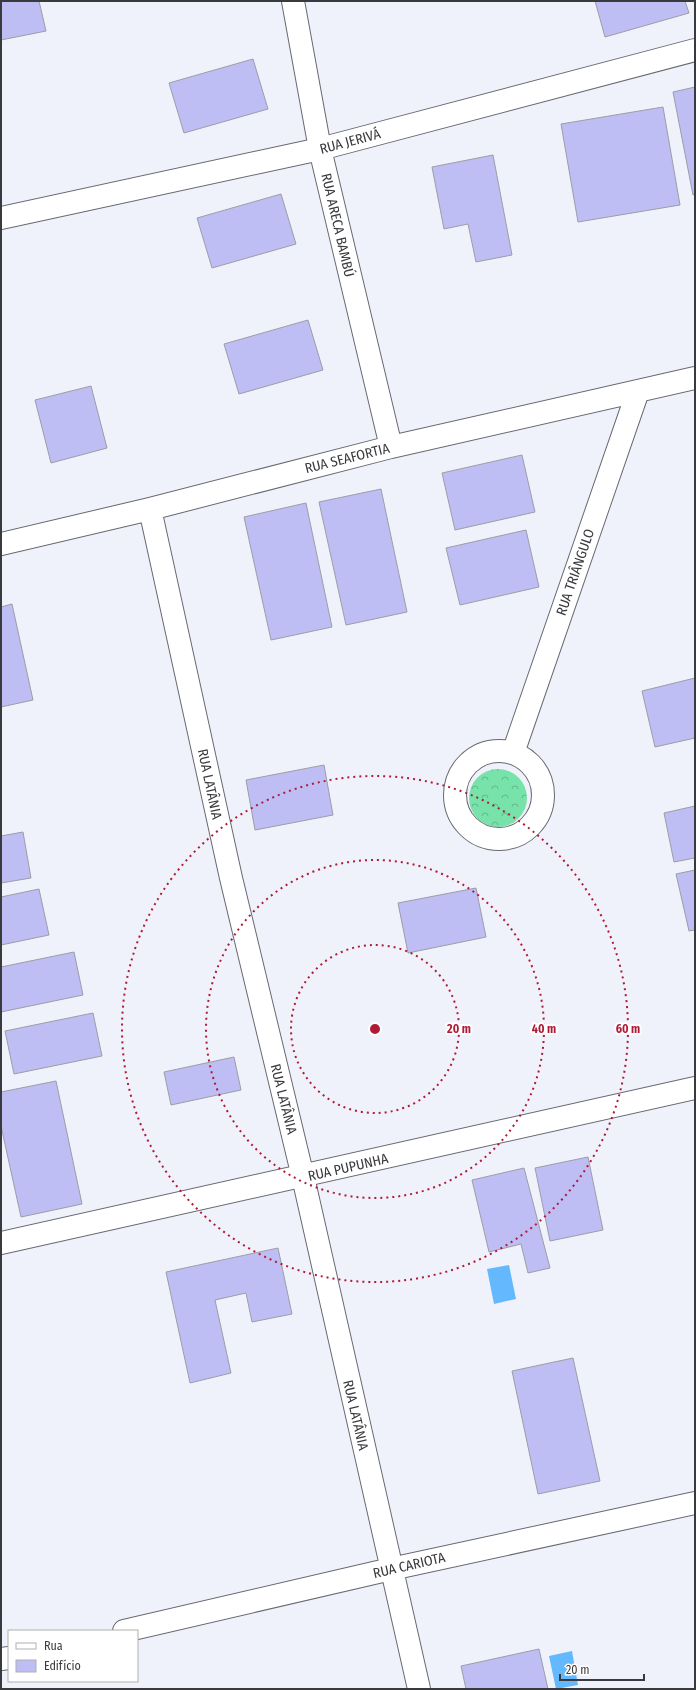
<svg xmlns="http://www.w3.org/2000/svg" width="696" height="1690" viewBox="0 0 696 1690" font-family="'Fira Sans Condensed',sans-serif">
<defs>
<pattern id="park-crowns" width="20" height="18" patternUnits="userSpaceOnUse"><rect width="20" height="18" fill="#77e2a9"/><path d="M2 6a3 3 0 1 1 6 0M12 15a3 3 0 1 1 6 0" fill="none" stroke="#63b88b"/></pattern>
</defs>
<rect width="100%" height="100%" fill="#f0f2fb"/>
<!-- park -->
<path fill="url(#park-crowns)" d="M469 798a29 29 0 1 1 58 0a29 29 0 1 1-58 0Z"/>
<!-- water -->
<path fill="#64b8fd" d="M509,1265l7,34 -22,5 -7,-35z
M572,1651l6,34 -22,4 -7,-33z"/>
<!-- building -->
<path fill="#bebdf4" stroke="#9d9da6" d="M1,1h38l7,30 -45,9z
M595,1h90l4,12 -84,24z
M253,59l15,50 -84,24 -15,-50z
M695,87v107l-2,1 -20,-103z
M663,107l17,98 -102,17 -17,-98z
M493,155l19,100 -36,7 -8,-38 -24,5 -12,-62z
M281,194l15,50 -84,24 -15,-50z
M308,320l15,50 -84,24 -15,-50z
M91,386l16,62 -56,15 -16,-63z
M522,455l13,57 -80,18 -13,-57z
M381,489l26,123 -61,13 -27,-123z
M306,503l26,124 -61,13 -27,-123z
M526,530l13,57 -79,18 -14,-57z
M12,604l21,96 -32,7v-100z
M695,678v60l-40,9 -13,-56z
M324,765l9,50 -78,15 -9,-50z
M695,806v52l-21,4 -10,-49z
M23,832l8,46 -30,5v-47z
M695,870v60l-6,1 -13,-57z
M476,888l10,49 -78,16 -10,-50z
M39,889l10,46 -48,10v-48z
M74,952l9,43 -82,17v-45z
M93,1013l9,43 -88,18 -9,-43z
M234,1057l7,33 -70,15 -7,-33z
M56,1081l26,123 -61,13 -20,-91v-34z
M588,1157l15,73 -53,11 -15,-73z
M524,1168l26,100 -22,5 -7,-29 -32,8 -17,-72z
M278,1248l14,66 -40,8 -6,-29 -31,7 16,73 -41,10 -24,-111z
M573,1358l27,123 -62,13 -26,-123z
M539,1649l9,40h-82l-5,-23z"/>
<g fill="none" stroke-linecap="round" stroke-linejoin="round">
<!-- minor casing -->
<g stroke="#686971" stroke-width="24">
<path id="minor" d="M293,1l27,148 71,298
M1,218l319,-69 375,-99
M150,509l81,369 72,299 116,512
M1,544l149,-35 241,-62 304,-69
M455 795a44 44 0 1 1 88 0a44 44 0 1 1-88 0Z
M513,753l125,-362
M1,1243l694,-155
M124,1631l267,-62 304,-66
M1,1659l8,-1"/>
</g>
<!-- minor -->
<use href="#minor" stroke="#fff" stroke-width="22"/>
</g>
<!-- distance rings -->
<g fill="none" stroke="#af1b36" stroke-width="2" stroke-dasharray="2 4">
<circle cx="375" cy="1029" r="84"/>
<circle cx="375" cy="1029" r="169"/>
<circle cx="375" cy="1029" r="253"/>
</g>
<g text-anchor="middle" stroke-width="4" stroke-linejoin="round" paint-order="stroke">
<!-- street labels -->
<g font-size="14" fill="#393a3d" stroke="#fff">
<text transform="translate(350 141) rotate(-15)" y="5">RUA JERIVÁ</text>
<text transform="translate(338 225) rotate(77)" y="5">RUA ARECA BAMBÚ</text>
<text transform="translate(347 458) rotate(-14)" y="5">RUA SEAFORTIA</text>
<text transform="translate(575 572) rotate(-71)" y="5">RUA TRIÂNGULO</text>
<text transform="translate(210 784) rotate(78)" y="5">RUA LATÂNIA</text>
<text transform="translate(284 1099) rotate(76)" y="5">RUA LATÂNIA</text>
<text transform="translate(348 1167) rotate(-13)" y="5">RUA PUPUNHA</text>
<text transform="translate(356 1415) rotate(77)" y="5">RUA LATÂNIA</text>
<text transform="translate(409 1565) rotate(-13)" y="5">RUA CARIOTA</text>
</g>
</g>
<circle cx="375" cy="1029" r="6" fill="#af1b36" stroke="#fff" stroke-width="2"/>
<g font-size="12" text-anchor="middle" font-weight="bold" fill="#af1b36" stroke="#fff" stroke-width="4" stroke-linejoin="round" paint-order="stroke">
<text x="459" y="1033">20 m</text>
<text x="544" y="1033">40 m</text>
<text x="628" y="1033">60 m</text>
</g>
<!-- border -->
<rect width="696" height="1690" fill="none" stroke="#393a3d" stroke-width="4"/>
<!-- legend -->
<rect x="8" y="1630" width="130" height="52" fill="#ffffff" stroke="#b0b0b1"/>
<rect x="16" y="1643" width="20" height="6" fill="#ffffff" stroke="#b0b0b1"/>
<text x="44" y="1650" font-size="12" fill="#393a3d">Rua</text>
<rect x="16" y="1660" width="20" height="12" fill="#bebdf4" stroke="#b0b0b1"/>
<text x="44" y="1670" font-size="12" fill="#393a3d">Edifício</text>
<!-- scale -->
<path d="M560 1674v6h84v-6" fill="none" stroke="#393a3d" stroke-width="2"/>
<text x="566" y="1674" font-size="12" fill="#393a3d" stroke="#ffffff" stroke-width="3" paint-order="stroke">20 m</text>
</svg>
